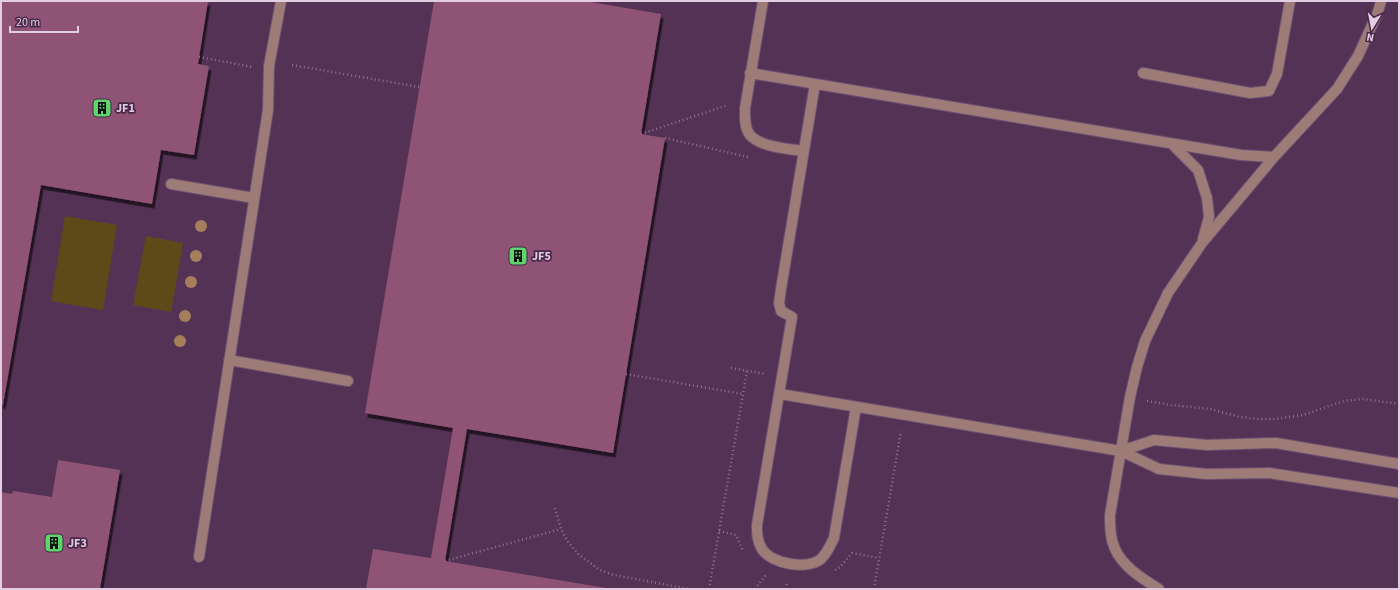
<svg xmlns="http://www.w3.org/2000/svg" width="1400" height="590" viewBox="0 0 1400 590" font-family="'Source Sans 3',sans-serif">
<defs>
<filter id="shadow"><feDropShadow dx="2.5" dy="4.5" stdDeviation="0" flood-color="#0009"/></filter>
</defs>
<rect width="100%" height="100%" fill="#543255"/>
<!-- green -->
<path fill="#5e4a19" d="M65,216l52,9 -14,85 -52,-9z
M146,236l37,7 -12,69 -38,-7z"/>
<!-- building -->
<path fill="#8e5274" filter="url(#shadow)" d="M1,1h207l-10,63 11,2 -15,89 -33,-5 -9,54 -111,-19 -38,220 -2,-1z
M434,1h151l76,13 -20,120 24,4 -52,315 -146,-24 -22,132 167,28h-246l7,-40 58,9 22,-130 -88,-15z
M58,460l62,10 -20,119h-99v-97l11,2 1,-3 39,6z"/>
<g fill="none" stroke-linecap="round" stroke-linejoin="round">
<!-- minor casing -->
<g stroke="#705171" stroke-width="12">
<path id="minor" d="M763,1l-18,107c0,8 -1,20 5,27 10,12 39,14 54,16
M750,73l491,82 33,2
M1143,73l107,20 19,-2 8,-17 13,-73
M815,84l-34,205 -2,14 2,8 11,6 -35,208c0,8 0,16 5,24 9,15 45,21 59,10 6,-6 9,-13 13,-21l22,-131
M1172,144l26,26 9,28 2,19 -6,22
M171,184l83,14
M229,360l119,21
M780,394l341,57 38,18 47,5 63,-1 130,20
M1121,451l33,-11 53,5 69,-2 123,21
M199,557l69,-447 1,-44 12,-65
M1159,589c-16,-10 -36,-22 -44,-40 -5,-11 -5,-23 -5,-34l20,-118 7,-30 8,-26 23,-48 34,-50 72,-86 63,-68 21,-33 20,-44 3,-11"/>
</g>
<!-- path -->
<path stroke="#8f728f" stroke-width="2.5" stroke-dasharray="1 3" stroke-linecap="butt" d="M199,57l54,10
M292,65l127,22
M641,134l87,-29
M665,138l83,19
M731,368l35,6
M626,374l117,20
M1147,401l24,4 39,4 30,8 18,2h17l28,-4 41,-14 19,-2 36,5
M555,508l6,21 7,13 11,13 21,15 14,5 76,14
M719,531l17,4 7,16
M445,561l116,-32
M835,570l5,-3 12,-14 27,5
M709,589l38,-218
M755,589l11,-14
M786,589l1,-7
M874,589l27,-158"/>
<!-- minor -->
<use href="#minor" stroke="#9d7c78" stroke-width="10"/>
</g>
<!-- trees -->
<g fill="#a57f5b">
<circle cx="201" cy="226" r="6"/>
<circle cx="196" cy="256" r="6"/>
<circle cx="191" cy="282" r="6"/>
<circle cx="185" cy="316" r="6"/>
<circle cx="180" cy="341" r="6"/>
</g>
<!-- icons -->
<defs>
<g id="building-square" transform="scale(1)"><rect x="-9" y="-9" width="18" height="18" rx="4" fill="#5dd56c" stroke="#49284a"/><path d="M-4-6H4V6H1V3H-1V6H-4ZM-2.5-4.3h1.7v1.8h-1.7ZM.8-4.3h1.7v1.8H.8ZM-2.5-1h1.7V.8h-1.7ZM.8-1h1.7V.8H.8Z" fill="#111"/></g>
</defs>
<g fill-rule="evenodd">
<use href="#building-square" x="102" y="108"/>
<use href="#building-square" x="518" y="256"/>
<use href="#building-square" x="54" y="543"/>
</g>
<g text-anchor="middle" stroke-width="3.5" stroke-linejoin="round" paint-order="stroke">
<!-- poi labels -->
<g font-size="12" font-weight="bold" fill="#e2cde2" stroke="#49284a" text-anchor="start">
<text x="116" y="112">JF1</text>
<text x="532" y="260">JF5</text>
<text x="68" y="547">JF3</text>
</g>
</g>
<!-- border -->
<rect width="1400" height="590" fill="none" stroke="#e2cde2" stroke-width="4"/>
<!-- north arrow -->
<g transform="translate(1372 28) rotate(190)" stroke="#49284a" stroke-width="3" paint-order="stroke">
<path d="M0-3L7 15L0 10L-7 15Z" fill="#e2cde2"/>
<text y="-6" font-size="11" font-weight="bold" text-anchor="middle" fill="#e2cde2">N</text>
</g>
<!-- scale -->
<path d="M10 26v6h68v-6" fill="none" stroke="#e2cde2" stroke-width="2"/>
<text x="16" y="26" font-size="12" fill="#e2cde2" stroke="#49284a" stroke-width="3" paint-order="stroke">20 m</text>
</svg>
